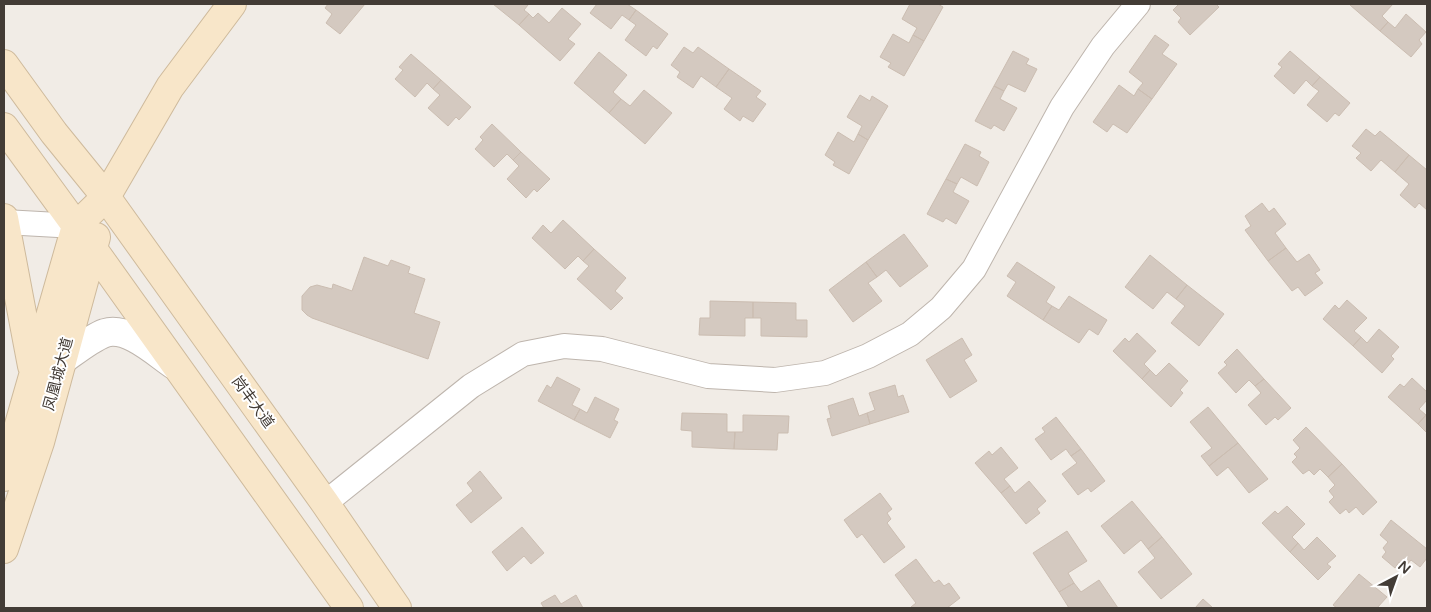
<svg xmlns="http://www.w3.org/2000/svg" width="1431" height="612" viewBox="0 0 1431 612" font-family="'Varela Round','Noto Sans SC',sans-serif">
<rect width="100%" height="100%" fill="#f1ece6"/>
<!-- building -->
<path fill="#d4c9c0" stroke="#cbbdb1" d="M328,4h37l-25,30 -14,-11 6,-9 -7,-6z
M493,4h34l1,1 -4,5 5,4 -10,11z
M597,4h30l9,6 -7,10 -7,-5 -11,14 -21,-16z
M910,4h28l5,3 -19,34 -11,-6 4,-7 -15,-9z
M1179,4h37l3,3 -29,28 -12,-13 3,-4 -8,-8z
M1351,4h42l-11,12 6,6 -8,9 -30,-26z
M562,8l19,16 -13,15 7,5 -15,17 -41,-36 10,-11 4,4 5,-5 11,10z
M636,10l32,24 -11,15 -4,-3 -7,10 -21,-16 11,-15 -7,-5z
M1406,14l20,18 -7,8 3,4 -11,13 -31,-26 8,-9 7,6z
M893,34l16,9 4,-8 11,6 -20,35 -16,-9 3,-4 -11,-6z
M1155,35l14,10 -7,9 15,10 -25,35 -14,-10 5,-6 -14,-11z
M684,47l9,6 5,-6 31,22 -13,18 -15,-11 -8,12 -16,-11 3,-5 -9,-7z
M1013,51l16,8 -3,5 11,5 -12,23 -17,-8 -4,7 -10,-5z
M1290,51l30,26 -8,9 -6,-6 -12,14 -20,-18 8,-9 -4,-3z
M599,52l28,23 -14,17 8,7 -12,14 -35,-30z
M411,54l30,26 -8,9 -6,-6 -12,14 -20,-18 8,-9 -4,-3z
M729,69l32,22 -5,6 10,7 -13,18 -10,-6 -3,5 -16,-12 8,-11 -16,-11z
M1320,77l30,26 -11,13 -4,-3 -8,9 -20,-17 12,-14 -7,-5z
M441,80l30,27 -12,13 -3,-3 -8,9 -20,-18 12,-13 -7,-6z
M1119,85l15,11 4,-7 14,10 -25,34 -14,-9 -6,8 -14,-10z
M994,86l10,5 -4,8 17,9 -13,23 -10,-6 -3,4 -16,-8z
M644,90l28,23 -27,31 -36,-31 12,-14 9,7z
M860,95l10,6 2,-5 16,10 -20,34 -10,-6 4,-8 -15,-9z
M492,124l29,28 -8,8 -6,-6 -13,13 -19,-18 8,-9 -3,-3z
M1366,129l9,7 5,-5 29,24 -14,17 -14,-12 -10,11 -15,-13 5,-5 -9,-7z
M838,132l16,10 4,-8 10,6 -19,34 -16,-9 2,-3 -10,-7z
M965,144l16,8 -2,4 10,6 -12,24 -16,-9 -4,7 -11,-5z
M521,152l29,27 -13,13 -3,-3 -8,9 -19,-19 12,-13 -6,-6z
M1409,155l18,15v40l-8,-7 -4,5 -15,-13 9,-11 -14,-12z
M946,179l11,5 -4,8 16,9 -13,23 -10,-6 -3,4 -16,-8z
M1262,203l7,9 5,-4 12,16 -11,9 11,15 -18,13 -23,-31 6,-4 -6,-10z
M563,220l31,29 -11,12 -5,-5 -13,13 -33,-31 11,-13 8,8z
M904,234l24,32 -28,21 -14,-17 -9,7 -11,-15z
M1286,248l11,14 12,-8 11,16 -5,3 8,10 -18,13 -7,-9 -6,4 -24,-30z
M594,249l32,29 -11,13 8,7 -12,12 -34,-31 12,-13 -6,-5z
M1150,255l37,30 -11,14 -9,-7 -14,17 -28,-22z
M364,257l24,9 3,-6 19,7 -2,6 17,6 -11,34 26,9 -12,37 -116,-41 -5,-3 -5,-5v-14l8,-9 7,-2 15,4 1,-5 19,7z
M866,262l11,15 -9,6 14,18 -29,21 -24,-32z
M1017,262l38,25 -9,15 6,4 -9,14 -36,-24 9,-14 -9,-6z
M1187,285l37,29 -25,32 -28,-23 14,-17 -9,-7z
M1069,296l38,24 -9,15 -9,-6 -10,14 -36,-23 9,-14 7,4z
M1347,300l20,18 -13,13 7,6 -8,9 -30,-27 12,-14 4,4z
M710,301l43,1v16h-8v18l-46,-1 1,-17h10z
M753,302l43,1v17h11v17l-46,-1v-18h-8z
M1379,329l20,18 -8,9 3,3 -12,14 -29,-27 8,-9 6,6z
M1137,333l19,18 -12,13 6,6 -8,9 -29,-28 12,-13 4,4z
M962,338l10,17 -8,5 13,21 -27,17 -24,-38z
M1237,349l27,30 -9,7 -6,-6 -13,13 -18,-20 9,-8 -3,-3z
M1169,363l19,18 -8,9 3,3 -12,14 -29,-28 8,-9 6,6z
M557,377l23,12 -8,16 8,4 -6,11 -36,-19 9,-16 4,3z
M1412,378l15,14v8l-8,9 7,6 -8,9 -30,-27 12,-13 4,3z
M1264,379l27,29 -13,12 -3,-3 -9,8 -18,-20 13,-12 -6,-7z
M895,385l3,12 5,-2 6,17 -39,12 -3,-11 8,-3 -6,-17z
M595,397l24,12 -5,11 4,2 -8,16 -36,-18 6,-11 7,4z
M853,398l6,18 8,-3 3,11 -38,12 -5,-17 4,-1 -3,-12z
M1208,407l30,36 -29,23 -8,-10 11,-8 -22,-26z
M682,413l45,1v18h8l-1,17 -42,-2v-16l-11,-1z
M743,415l46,1 -1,17h-10l-1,17 -43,-1 1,-17h8z
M1426,415l1,2v16l-9,-9z
M1056,417l25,32 -10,7 -5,-7 -15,11 -16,-21 10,-7 -3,-4z
M1306,427l36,37 -14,13 -8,-8 -6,6 -5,-5 -6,4 -11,-12 5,-5 -3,-3 6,-6 -7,-8z
M1238,443l30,36 -19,14 -21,-26 -11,9 -8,-10z
M1001,447l17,21 -14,11 6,7 -9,7 -26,-30 14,-12 3,4z
M1081,449l24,32 -14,11 -3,-4 -10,7 -16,-21 15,-11 -6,-7z
M1342,464l35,38 -14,13 -7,-8 -7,6 -3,-4 -6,5 -11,-12 5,-5 -5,-6 6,-6 -7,-8z
M480,471l22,27 -31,25 -15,-18 17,-14 -6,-8z
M1029,481l17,20 -9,8 3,4 -14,11 -25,-31 9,-7 5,7z
M880,493l12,16 -5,4 4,6 -4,4 18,24 -21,16 -22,-29 -5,4 -13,-18z
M1132,501l30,36 -14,12 -7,-9 -17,14 -23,-28z
M1287,506l18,18 -13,13 6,6 -8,9 -28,-29 13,-12 3,3z
M1391,520l36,29v9l-7,9 -9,-7 -6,7 -6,-5 -4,6 -13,-11 4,-5 -3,-4 5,-6 -8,-7z
M522,527l22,26 -13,11 -7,-8 -17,15 -15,-19z
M1067,531l20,30 -19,12 6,10 -15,9 -26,-39z
M1162,537l30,37 -31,25 -23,-27 17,-14 -7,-9z
M1317,537l19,19 -9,8 4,3 -13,13 -28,-28 8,-9 6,7z
M916,559l18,24 5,-3 5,6 5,-3 11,15 -13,10h-35l-1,-1 5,-4 -21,-28z
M1359,574l28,23 -10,11h-40l-4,-3z
M1099,580l19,28h-49l-10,-16 15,-9 7,9z
M555,595l6,9 15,-9 7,13h-39l-3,-5z
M1203,599l10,9h-18z"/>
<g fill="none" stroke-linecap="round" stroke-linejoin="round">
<!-- minor casing -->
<g stroke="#beb5ad" stroke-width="26">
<path id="minor" d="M4,222l72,4
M325,503l146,-117 52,-32 41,-8 38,3 106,27 67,4 50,-7 43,-17 42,-22 31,-26 33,-39 88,-162 41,-61 35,-42"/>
</g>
<!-- tertiary casing -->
<g stroke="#beb5ad" stroke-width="30">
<path id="tertiary" d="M61,361c13,-9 30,-23 44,-28 23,-7 51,20 69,32"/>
</g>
<!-- secondary casing -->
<g stroke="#ceba9c" stroke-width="30">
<path id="secondary" d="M4,64l50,69 52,64 219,306 72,105
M4,127l89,122 256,359
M4,218l28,148
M4,477l72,-251 30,-29 64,-110 62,-83
M4,549l36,-107 56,-205"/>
</g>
<!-- minor -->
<use href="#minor" stroke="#fff" stroke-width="24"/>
<!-- tertiary -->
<use href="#tertiary" stroke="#fff" stroke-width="28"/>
<!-- secondary -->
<use href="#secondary" stroke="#f8e6c9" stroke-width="28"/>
</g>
<g text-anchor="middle" stroke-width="4" stroke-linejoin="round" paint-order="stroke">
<!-- street labels -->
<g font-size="15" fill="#433c36" stroke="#fff">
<text transform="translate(58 374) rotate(-75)" y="5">凤凰城大道</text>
<text transform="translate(253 402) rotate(54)" y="5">岗丰大道</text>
</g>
</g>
<!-- border -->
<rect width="1431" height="612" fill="none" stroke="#433c36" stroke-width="10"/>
<!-- north arrow -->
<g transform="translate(1396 577) rotate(41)" stroke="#ffffff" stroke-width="4" paint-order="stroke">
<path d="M0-4L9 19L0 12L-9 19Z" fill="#433c36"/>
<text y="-8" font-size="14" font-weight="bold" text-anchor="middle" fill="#433c36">N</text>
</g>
</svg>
